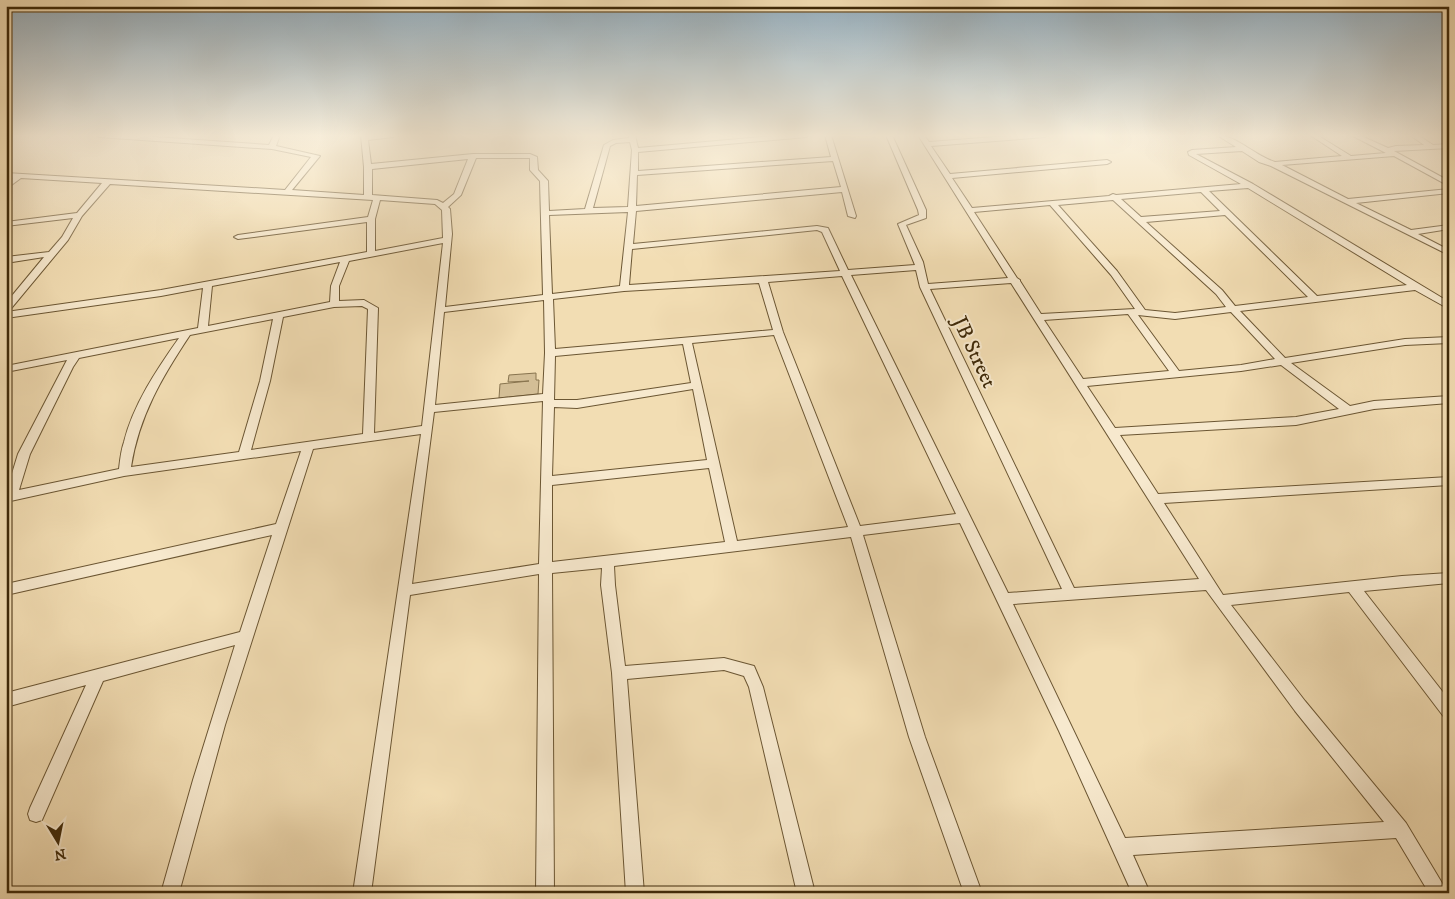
<svg xmlns="http://www.w3.org/2000/svg" width="1455" height="899" viewBox="0 0 1455 899" font-family="'IM FELL DW Pica',serif">
<rect width="100%" height="100%" fill="#f2ddb3"/>
<filter id="stains"><feTurbulence type="fractalNoise" baseFrequency=".004" numOctaves="4"/><feColorMatrix values="0 0 0 0 .2 0 0 0 0 .09 0 0 0 0 .02 0 0 0 .5 -.17"/></filter>
<radialGradient id="worn" r=".72"><stop offset=".6" stop-color="#630" stop-opacity="0"/><stop offset="1" stop-color="#630" stop-opacity=".3"/></radialGradient>
<!-- green -->
<path fill="#d3be96" stroke="#88744f" d="M536,373v7h3l-1,14 -39,4 1,-14 29,-3 -21,1 1,-7z"/>
<g fill="none" stroke-linecap="round" stroke-linejoin="round">
<!-- street casing -->
<g stroke="#6b5633" stroke-width="2">
<path id="street" d="M96,135h30l143,10 5,-10h6l-4,11 44,10 -28,34 72,5v-28l-3,-32h35l-3,2 -25,3 3,24 102,-10h57l7,3 1,13 10,11 1,30 36,-2 19,-64 9,-5 16,-2v-3h6l3,13 146,-13h25l-3,2 -168,15v19l193,-14 -6,-22h6l25,81 -1,2 -7,-2 -6,-24 -206,19 -3,33 184,-18 11,2 20,42 67,-5 -17,-41 21,-9 -1,-5 -32,-75h6l34,75v8l-20,7 17,37 5,22 80,-6 -90,-143h6l5,7 91,-7h28l-3,2 -114,9 19,28 157,-14 4,2 -4,2 -155,14 20,30 137,-12 4,-2 3,1 125,-11 -52,-29 -1,-3 4,-2 44,-3 -19,-12c18,0 39,21 58,27l67,-6 -32,-21h7l34,21 35,-3 -35,-18h8l29,13 8,-2 28,-1 -14,-10h8l15,10 16,-1v4l-55,3 55,30v5l-55,-30 -112,9 66,34 101,-10v4l-93,10 55,27 38,-5v4l-31,5 31,16v5l-178,-89 -12,-4 -17,-11 -46,3 57,30 196,118v7l-34,-19 -175,21 45,47 120,-19 44,-2v6l-44,2 -114,18 59,43 24,-5 75,-5v7l-75,6 -78,16 -176,10 38,59 291,-17v8l-285,18 59,92 179,-19 47,-3v10l-85,8 85,109v19l-5,-2 -95,-125 -118,13 74,96 101,122 42,70h-19l-33,-55 -263,17 17,38h-18l-73,-162 -99,-208 -97,12 62,202 57,156h-18l-55,-156 -58,-200 -237,29 1,19 10,81 99,-8 30,8 9,21 52,206h-18l-48,-206 -5,-11 -20,-6 -97,9 17,214h-18l-14,-220 -11,-88 1,-17 -50,5 2,320h-18l3,-319 -129,21 -39,298h-18l68,-459 -108,15 -88,276 -46,168h-18l32,-113 42,-135 -132,36 -61,139 -6,2 -6,-2 -2,-6 2,-6 56,-123 -80,22v-14l234,-61 32,-97 -266,60v-11l270,-60 25,-73 -177,25 -118,26v-9l12,-39 49,-94 -61,12v-6l192,-38 5,-40 -42,8 -155,22v-6l155,-22 206,-38v-30l-129,17 -4,-2 4,-2 130,-18 5,-17 -263,-16 -28,32 -14,24 -59,71 -3,1v-9l38,-46 -38,6v-6l43,-5 13,-15 11,-19 -67,8v-4l71,-9 25,-30 -81,-5 -15,11v-6l7,-5 -7,-1v-4l279,17 26,-33 -39,-8 -173,-12zM630,142l2,8 -4,57 -35,1 17,-62 6,-3zM476,158h54v12l10,11 3,114 -98,12 7,-73 -2,-25 -2,-2 13,-12zM468,159l-14,35 -11,9 -6,-3 -65,-5v-26zM833,161l8,26 -205,19 1,-31zM1248,188l159,97 -90,11 -108,-105zM1201,192l19,19 -79,6 -20,-18zM380,200l55,4 7,6 1,28 -68,13v-32zM1113,200l103,94 10,13 -51,6 -30,-3 -28,-39 -59,-66zM1050,205l61,70 24,34 -94,5 -21,-33v-1l-3,-2 -43,-66zM628,212l-8,74 -68,8 -3,-79zM1225,215l83,82 -73,9 -13,-16 -76,-68zM817,230l5,2 18,39 -211,14 3,-36zM443,243l-21,183 -48,7 4,-125 -14,-8 -25,1v-15l10,-25zM340,262l-9,24 -1,16 -122,24 4,-40zM916,270l4,17 142,302 -54,4 -157,-318zM842,276l114,238 -96,12 -77,-194 -15,-50zM759,283l14,47 -218,19 -2,-50 71,-8zM1011,283l188,296 -125,9 -144,-299zM544,300l1,53 -2,41 -108,11 9,-93zM362,306l6,3 -5,125 -112,16 19,-69 13,-64 51,-10zM1231,312l44,47 -34,6 -62,6 -41,-56 37,4zM1128,314l41,57 -86,8 -39,-59zM273,319l-13,62 -21,71 -108,15c8,-51 31,-90 59,-132zM774,335l74,192 -111,14 -45,-198zM179,338c-22,31 -46,67 -55,104 -3,8 -4,18 -5,27l-100,21 11,-36 43,-87 6,-9zM683,344l8,39 -114,17h-23l1,-44zM1281,365l58,44 -43,8 -181,11 -28,-42 154,-15zM693,389l14,71 -155,16 2,-69 23,1zM543,401l-4,163 -127,20 22,-172zM709,468l16,74 -173,20v-77zM1206,590l89,121 89,111 -259,16 -112,-234z"/>
</g>
<!-- street -->
<use href="#street" fill="#f7e9ce" fill-rule="evenodd"/>
</g>
<!-- sky -->
<linearGradient id="sky" x2="0" y2="1"><stop stop-color="#93acbc"/><stop offset="0.52" stop-color="#f9f0dd"/><stop offset="1" stop-color="#f9f0dd" stop-opacity="0"/></linearGradient>
<rect width="1455" height="261" fill="url(#sky)"/>
<g text-anchor="middle" stroke-width="4" stroke-linejoin="round" paint-order="stroke">
<!-- street labels -->
<g font-size="21" fill="#3e2908" stroke="#f7e9ce">
<text transform="translate(975 352) rotate(65)" y="7">JB Street</text>
</g>
</g>
<!-- margin -->
<rect width="1455" height="899" fill="none" stroke="#f2ddb3" stroke-width="25"/>
<rect x="8" y="8" width="1440" height="884" fill="none" stroke="#3e2908" stroke-width="2.5"/>
<rect x="12" y="12" width="1430" height="874" fill="none" stroke="#3e2908"/>
<!-- north arrow -->
<g transform="translate(58 842) rotate(170)" stroke="#f7e9ce" stroke-width="4" paint-order="stroke">
<path d="M0-4L9 19L0 12L-9 19Z" fill="#3e2908"/>
<text y="-8" font-size="14" font-weight="bold" text-anchor="middle" fill="#3e2908">N</text>
</g>
<rect width="100%" height="100%" filter="url(#stains)"/>
<rect width="100%" height="100%" fill="url(#worn)"/>
</svg>
